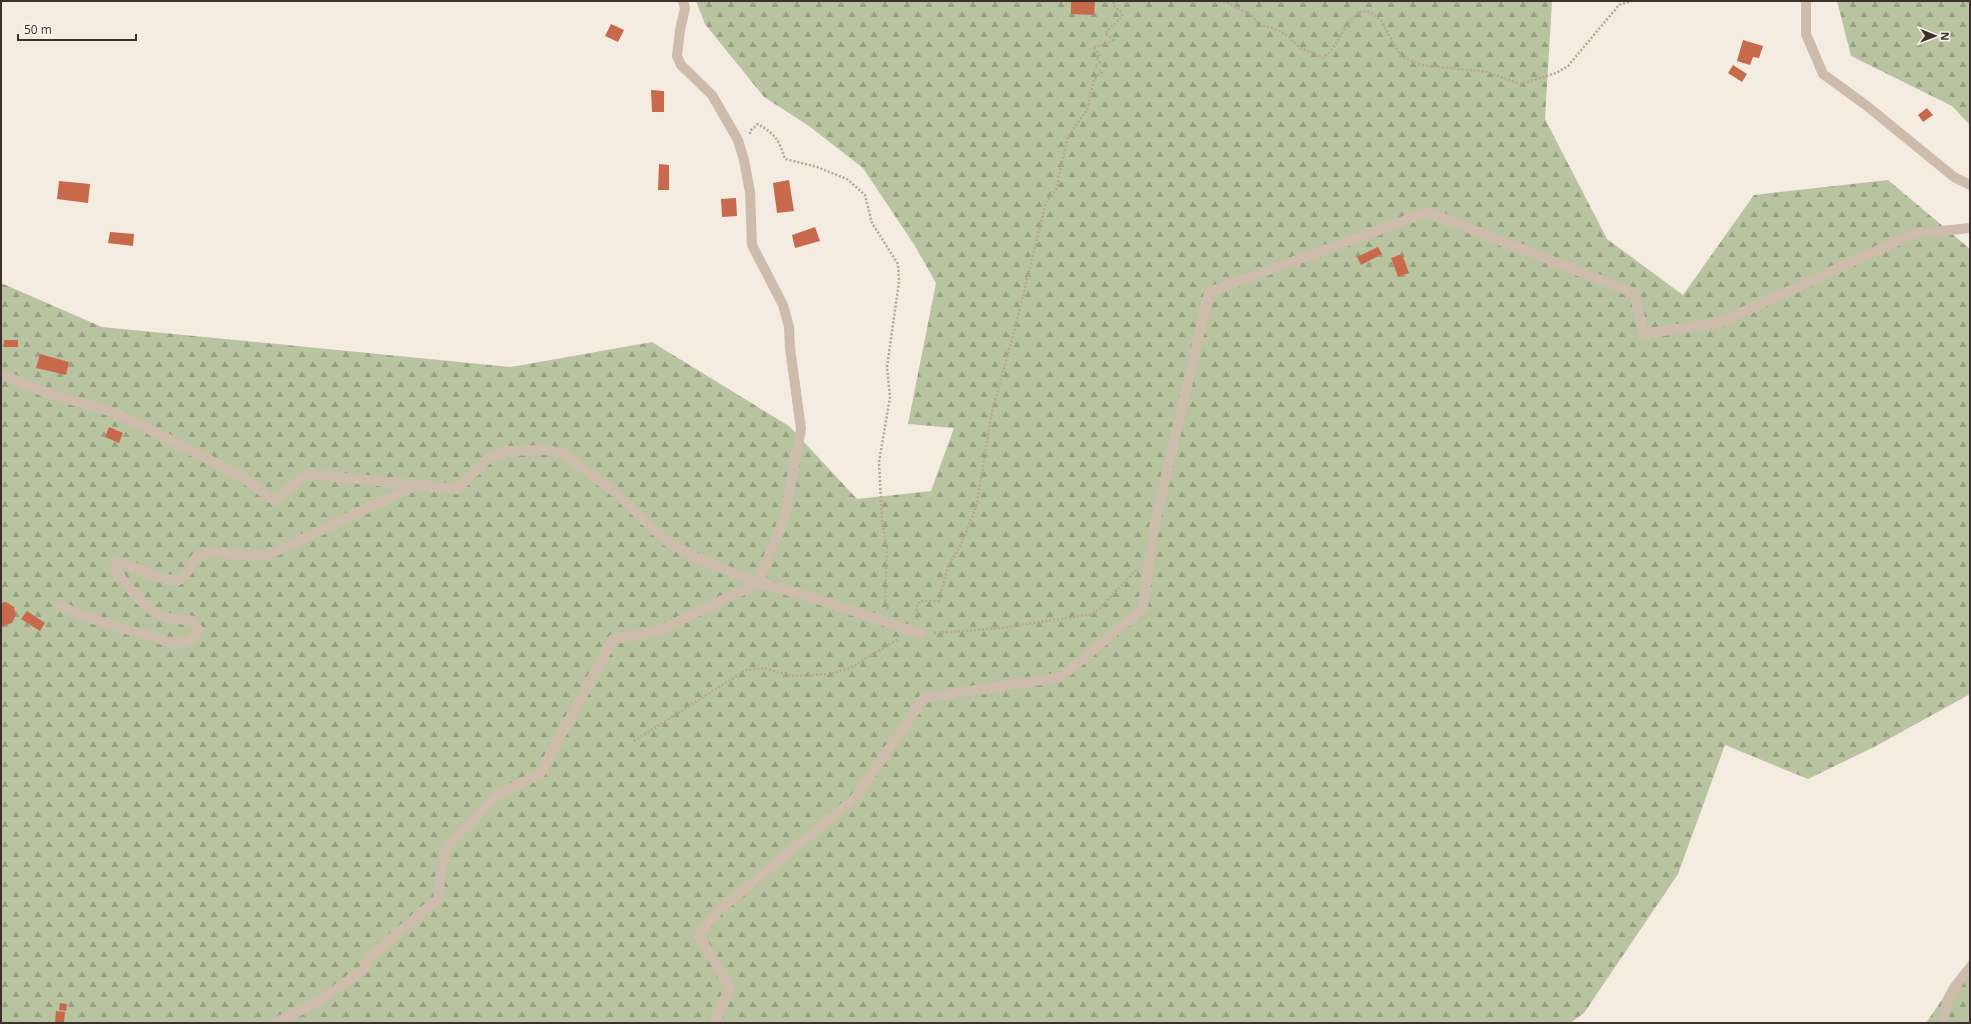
<svg xmlns="http://www.w3.org/2000/svg" width="1971" height="1024" viewBox="0 0 1971 1024" font-family="'Open Sans',sans-serif">
<defs>
<pattern id="forest-firs" width="22" height="20" patternUnits="userSpaceOnUse"><rect width="22" height="20" fill="#b8c4a0"/><path d="M5 1l3.5 6h-7zM16 11l3.5 6h-7z" fill="#97a083"/></pattern>
</defs>
<rect width="100%" height="100%" fill="#f4ebe1"/>
<!-- forest -->
<path fill="url(#forest-firs)" d="M696,1h856l-7,118 62,120 76,56 71,-100 134,-15 82,69v445l-92,51 -70,34 -83,-34 -47,129 -94,139 -14,10h-1569v-740l101,44 409,40 141,-25 137,84 68,73 74,-8 23,-63 -46,-4 28,-141 -21,-37 -52,-78 -54,-42 -45,-29 -59,-73z
M1837,1h133v124l-18,-19 -101,-50z
M1970,959v64h-44z"/>
<!-- building -->
<path fill="#c8694b" d="M1071,1h24l-1,14 -23,-1z
M611,24l13,6 -6,12 -13,-6z
M1743,40l20,6 -4,12 -6,-1 -3,8 -13,-4z
M1733,65l14,9 -5,8 -14,-9z
M651,90l13,1v21h-12z
M1927,108l6,7 -10,7 -5,-7z
M659,164l10,1v25h-11z
M789,180l5,31 -17,2 -4,-30z
M59,181l31,3 -2,19 -31,-4z
M736,198l1,18 -15,1 -1,-18z
M815,227l5,14 -25,7 -3,-13z
M110,232l24,2 -1,12 -25,-3z
M1378,247l4,7 -21,11 -4,-8z
M1402,254l7,19 -11,4 -7,-19z
M4,340h14v7h-14z
M40,354l29,8 -3,13 -30,-7z
M109,427l14,6 -4,10 -14,-6z
M6,602l8,5 2,8 -4,8 -9,3 -2,-1v-22z
M27,611l18,12 -5,8 -19,-12z
M60,1003l7,1 -1,7 -7,-1z
M56,1011l9,1 -1,11h-9z"/>
<g fill="none" stroke-linecap="round" stroke-linejoin="round">
<!-- path -->
<path stroke="#b9a596" stroke-width="2.5" stroke-dasharray="2 2" stroke-linecap="butt" d="M1219,1l10,2 22,12 9,10 13,3 15,8 11,11 24,11c17,-13 19,-35 39,-47l8,1 11,9 20,35 20,9 66,7 34,12 35,-11 12,-7 51,-61 13,-4
M750,134v-3l8,-7c18,11 21,16 27,35l32,8 30,12 18,16 7,28 26,41 1,18 -12,85 3,30 -11,65 3,58 5,29 -2,48 3,12
M917,619c-1,-7 -2,-14 4,-18h18l9,-35 13,-21 15,-38 16,-95 22,-80 32,-130 10,-13 12,-53 19,-26 7,-31 8,-7 -7,-6 5,-4 -4,-5 4,-1 -7,-9 14,-3 6,-4 -8,-7 17,-16v-4l-9,-8 1,-4
M934,633l67,-5 92,-14 6,-5 37,-39
M634,741l112,-71 18,-2 26,8 40,-2 20,-6 48,-29"/>
<!-- minor -->
<path stroke="#cdbbac" stroke-width="10" d="M1806,1v33l17,40 44,32 87,71 16,8
M1,374l48,20 48,13 28,10 114,58 36,26c12,-9 19,-19 32,-27l150,15 31,-30 16,-8 42,-1 16,3 54,40 50,48 35,19 57,23 47,12 117,39
M60,606l26,11 83,25h19l11,-11 -6,-10c-10,-2 -22,-1 -31,-5 -16,-5 -37,-33 -47,-46l3,-9 40,16 19,4 7,-4 13,-21 14,-4 28,3h29l149,-70
M275,1023l46,-23 43,-31 5,-12 69,-58 3,-26 6,-27 50,-51 43,-21 73,-135 43,-7 102,-49 27,-67 16,-87 -11,-81 -1,-21 -6,-22 -31,-60 -2,-53 -6,-32 -6,-20 -26,-45 -31,-30 -4,-9 3,-26 5,-22 -2,-7
M714,1023l16,-36 -32,-53 21,-24 136,-112 69,-100 137,-21 82,-69 11,-81 55,-235 219,-80 206,81 10,41 77,-12 192,-88 57,-6
M1943,1023c2,-25 10,-36 27,-55"/>
</g>
<!-- border -->
<rect width="1971" height="1024" fill="none" stroke="#3b302b" stroke-width="4"/>
<!-- north arrow -->
<g transform="translate(1935 36) rotate(91)" stroke="#fbf5ee" stroke-width="3" paint-order="stroke">
<path d="M0-3L7 15L0 10L-7 15Z" fill="#3b302b"/>
<text y="-6" font-size="11" font-weight="bold" text-anchor="middle" fill="#3b302b">N</text>
</g>
<!-- scale -->
<path d="M18 34v6h118v-6" fill="none" stroke="#3b302b" stroke-width="2"/>
<text x="24" y="34" font-size="12" fill="#3b302b" stroke="#fbf5ee" stroke-width="3" paint-order="stroke">50 m</text>
</svg>
